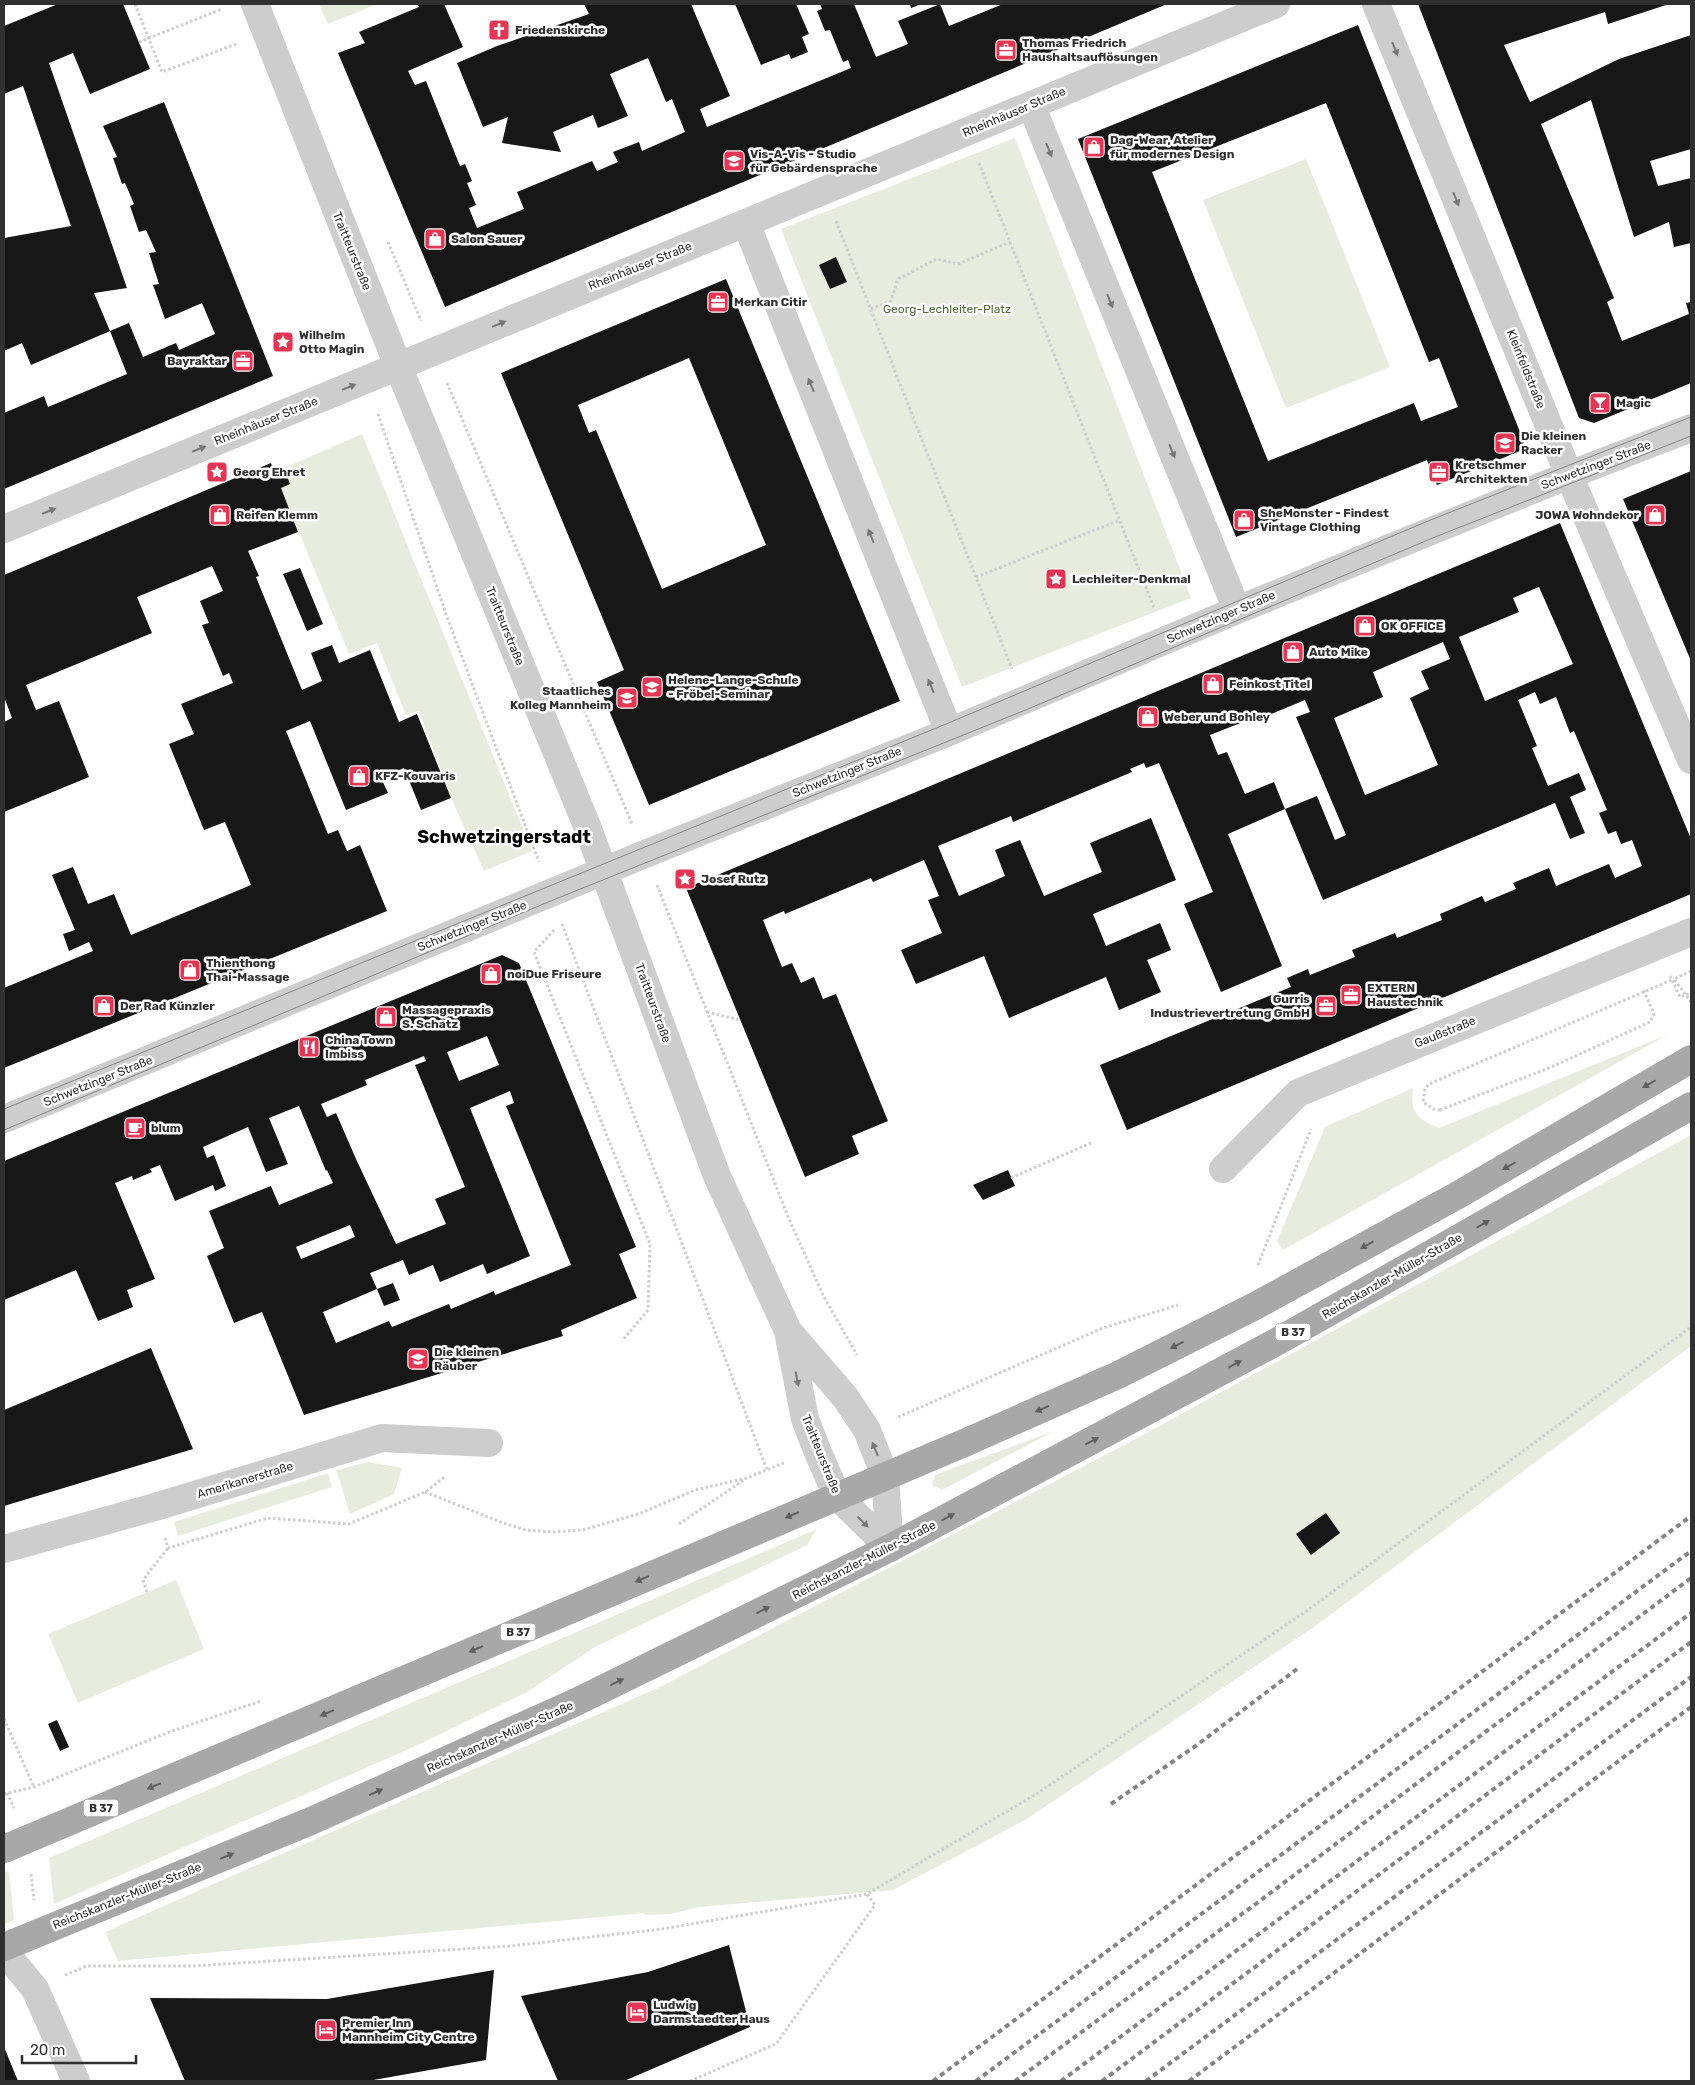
<svg xmlns="http://www.w3.org/2000/svg" width="1695" height="2085" viewBox="0 0 1695 2085" font-family="Rubik,sans-serif">
<rect width="100%" height="100%" fill="#fff"/>
<!-- green -->
<path fill="#e7ecde" d="M319,4h55l1,1 -47,19z
M1015,138l176,460 -229,89 -181,-458z
M1306,159l84,208 -104,41 -83,-208z
M362,434l170,417 -48,20 -33,-73 -32,-87 -13,4 -29,-72 -28,11 -68,-166 9,-5 -6,-15z
M1667,1035l-384,215 -6,-9 48,-114 88,-39c-3,25 4,31 26,40z
M1691,1135v211l-377,281 -289,193 -132,70 -194,17 -28,7 -26,1 -1,-2 -526,48 -13,-29 555,-245 470,-245z
M1054,1431l-112,59 -10,-5 3,-10z
M368,1462l34,6 -8,26 -44,20 -14,-44z
M328,1473l4,14 -154,49 -4,-14z
M817,1529l-10,16 -212,102 -68,45 -118,57 -355,155 -5,-46z
M176,1580l28,69 -126,54 -30,-69z
M9,1871l5,49 -10,4v-51z"/>
<!-- building -->
<path fill="#171717" fill-rule="evenodd" d="M58,4h65l27,65 -60,25 -17,-41 -24,10 78,225 -33,5 16,38 -79,34 -9,-22 -18,8v-113l67,-12 -48,-140 -19,8v-68z
M417,4h27l19,43 -55,24 7,14 11,-4 34,85 5,-2 7,17 -5,2 9,22 -7,3 8,20 47,-19 -7,-17 75,-31 5,10 21,-9 -5,-10 26,-10 3,9 43,-19 -13,-33 -6,3 -18,-44 -38,16 18,42 -30,12 -5,-13 -40,17 8,20 -59,-9 6,-26 -25,10 -26,-64 40,-17 92,-32 -5,-10h107l39,92 -30,13 7,18 144,-59 -3,-8 -5,2 -13,-32 -5,1 -8,-20 5,-2 -2,-5h34l22,53 32,-13 -10,-23 42,-17 9,22 54,-22h164l-722,303 -107,-254 27,-10 -6,-11 60,-25z
M735,4h61l13,30 -7,3 6,15 -17,7 -2,-5 -28,11z
M910,4h11l-10,4z
M1418,4h251l-61,20 -3,-12 -101,33 26,57 89,-43 72,-24v114l-41,12 8,25 33,-8v65l-17,4 -5,-25 -35,15 -43,-137 -50,24 73,174 -7,4 15,39 67,-27 -3,-11 5,-1v81l-97,40 -15,-5z
M1358,25l166,417 -4,9 -83,34 -10,-25 -191,77 -158,-398zM1326,103l103,259 10,-4 19,49 -37,14 -7,-18 -146,58 -116,-289z
M164,102l109,274 -269,113v-76l40,-17 4,11 79,-33 -17,-43 19,-8 14,34 33,-14 3,7 36,-16 -13,-31 -37,16 -12,-34 6,-1 -10,-31 7,-1 -10,-22 -7,2 -9,-26 4,-2 -9,-21 -3,1 -9,-26 4,-1 -14,-31z
M836,257l11,25 -17,7 -11,-24z
M726,279l174,422 -251,104 -52,-123 27,-12 -123,-297zM689,358l77,187 -104,44 -66,-159 -7,3 -11,-28z
M271,463l3,10 10,-5 6,16 -9,4 17,44 -50,19 11,25 -3,1 46,113 20,-9 -11,-28 21,-8 7,18 31,-13 29,72 18,-8 34,84 -30,12 -17,-42 -23,10 7,15 -42,17 -36,-89 -24,10 42,103 10,-4 9,21 13,-6 27,66 -383,157v-80l89,-37 -4,-9 -20,9 -6,-17 12,-4 -23,-55 21,-8 15,37 26,-10 17,41 120,-50 -26,-63 -21,8 -35,-86 25,-10 -13,-30 52,-21 -4,-10 -6,3 -21,-51 7,-2 -9,-22 23,-10 -11,-25 -75,31 15,36 -126,52 10,25 23,-9 30,76 -85,35v-90l8,-4 -8,-21v-122z
M1691,471v190l-68,-162z
M1560,523l131,316v55l-564,236 -27,-65 191,-78 -4,-9 21,-9 2,6 45,-18 -3,-7 23,-9 20,-8 2,5 45,-18 -2,-6 42,-18 3,6 31,-13 -3,-6 36,-15 7,18 53,-22 6,14 27,-12 -10,-26 -11,4 -5,-13 -8,3 -9,-21 8,-3 -33,-79 -4,2 -14,-36 -16,7 -5,-12 -17,8 19,46 -5,2 16,38 31,-13 7,17 -16,7 15,36 -15,6 -15,-36 -232,97 -38,-91 -57,25 54,132 -61,26 -37,-88 29,-12 -54,-129 -13,5 -2,-5 -14,6 2,3 -119,50 -2,-6 -73,30 21,50 46,-20 -10,-26 25,-10 24,56 58,-24 -12,-29 61,-25 25,62 -83,34 13,32 54,-23 11,27 -24,10 14,32 -42,18 -13,-33 -97,41 -25,-62 -68,28 -15,-34 41,-17 -14,-33 11,-4 -15,-36 -51,22 -2,-4 -86,36 -1,-3 -21,9 19,47 10,-4 9,20 13,-6 9,22 13,-5 52,127 -36,15 7,18 -54,23 -119,-289zM1539,587l34,77 -88,37 -26,-64 60,-25 -6,-14zM1443,642l7,17 -29,12 8,18 -19,9 28,67 -73,30 -31,-77 49,-21 -10,-25zM1305,700l5,12 -14,5 50,118 -11,5 -18,-44 -32,13 -11,-27 -29,12 -18,-42 -9,3 -8,-20 38,-15 1,3z
M300,568l23,56 -16,7 -24,-57z
M502,955l17,8 117,284 -17,7 18,44 -76,32 2,6 -259,79 -42,-103 -28,11 -27,-67 17,-8 -15,-37 62,-25 8,19 54,-22 -6,-13 -1,1 -27,-65 -30,12 19,46 -22,8 -18,-45 -45,20 4,11 7,-3 12,31 -11,5 -2,-6 -38,16 -15,-36 -10,4 2,3 -19,8 -1,-4 -17,7 40,96 -28,11 6,17 -35,14 -22,-51 -72,30v-139zM487,1036l12,29 -40,16 -12,-29zM424,1056l2,5 -11,4 50,122 -30,12 11,25 -50,20 -40,-85 -20,-46 -9,4 -6,-13 46,-19 -2,-5zM510,1091l4,12 -8,3 65,159 -76,30 -1,-4 -43,18 -2,-5 -57,23 -3,-6 -53,22 -13,-31 54,-23 -7,-16 33,-13 6,15 24,-10 7,17 43,-18 4,10 43,-18 -60,-148zM350,1225l5,12 -54,22 -5,-12z
M1008,1170l7,16 -32,14 -10,-15z
M393,1283l7,17 -16,6 -7,-17z
M151,1348l42,101 -189,57v-96z
M1326,1513l14,20 -29,22 -15,-21z
M57,1720l12,27 -9,4 -12,-27z
M729,1945l21,82 -126,54h-66l-37,-85 127,-24z
M494,1970l-8,90 -118,21h-183l-35,-83 177,1z
M4,2047l14,34h-14z"/>
<g fill="none" stroke-linecap="round" stroke-linejoin="round">
<!-- path -->
<path stroke="#cdcdcd" stroke-width="3" stroke-dasharray="2.5 2.5" stroke-linecap="butt" d="M135,4l27,68 74,-28
M139,42l83,-33
M979,163l175,445
M836,221l176,448
M388,242l33,79
M871,309l20,-8 7,-22 39,-20 21,5 52,-22
M447,383l185,441
M378,414l69,203 92,245
M976,577l144,-57
M657,885l132,334 34,76 34,60
M562,924l205,546
M554,930l-20,22 116,292 -2,66 -26,31
M1691,971l-17,8 17,23
M1670,976l10,21 11,-4
M707,1012l33,8
M1440,1110l109,-42 101,-46 4,-8 -11,-25
M1011,1178l82,-36
M1258,1265l53,-136
M898,1417l205,-89 75,-23
M425,1492l81,32 20,6 28,2 29,-2 58,-17 54,-23 52,-12 39,-16
M679,1524l65,-44
M165,1538l3,10 100,-30 81,6 76,-32 21,-16
M147,1592l-4,-12 25,-32
M4,1719l30,68
M7,1793l7,15
M4,1794l30,-7 135,-55 92,-31
M31,1874l3,26
M65,1975l22,-9h106l318,-20 151,-17 205,-35 171,-101 270,-183 383,-283
M690,2081l86,-37 99,-139 -8,-11"/>
<!-- minor -->
<path stroke="#cdcdcd" stroke-width="28" d="M255,4l143,362 189,460 130,350 71,155 17,88 12,31 20,46 53,52
M1376,4l193,471 122,285
M1031,105l206,505
M746,223l203,509
M4,529l1272,-525
M4,1119l641,-265 304,-122 288,-122 332,-135 122,-47
M1223,1169l75,-76 393,-161
M788,1331l57,66 22,33 18,46 5,72
M4,1549l151,-42 227,-69 107,5
M4,1951l31,38 41,92"/>
<!-- major -->
<path stroke="#a8a8a8" stroke-width="28" d="M4,1849l958,-405 156,-69 139,-70 201,-110 233,-136
M4,1947l307,-126 263,-118 316,-155 388,-207 413,-235"/>
<!-- tram -->
<path stroke="#858585" stroke-width="1" d="M4,1109l942,-385 482,-203 263,-104
M4,1130l549,-230 475,-191 407,-172 256,-101"/>
<!-- rail -->
<path stroke="#858585" stroke-width="4" stroke-dasharray="5 4" stroke-linecap="butt" d="M1111,1804l86,-59 100,-76
M933,2081l758,-565
M976,2081l715,-530
M1015,2081l242,-178 434,-325
M1061,2081l630,-468
M1102,2081l589,-439
M1146,2081l545,-404
M1189,2081l502,-374"/>
<!-- path-bridge -->
<path stroke="#cdcdcd" stroke-width="3" stroke-dasharray="2.5 2.5" stroke-linecap="butt" d="M1440,1110l-7,-1 -10,-7 2,-13 4,-5 245,-105"/>
</g>
<!-- one-way arrows -->
<defs><path id="oneway-solid" d="M-6-.8H1V-3.2L6.5 0L1 3.2V.8H-6Z" transform="scale(1.25)"/></defs>
<g fill="#777">
<use href="#oneway-solid" transform="translate(1395 49) rotate(68)"/>
<use href="#oneway-solid" transform="translate(1049 150) rotate(68)"/>
<use href="#oneway-solid" transform="translate(1456 199) rotate(68)"/>
<use href="#oneway-solid" transform="translate(1110 301) rotate(68)"/>
<use href="#oneway-solid" transform="translate(499 324) rotate(-22)"/>
<use href="#oneway-solid" transform="translate(811 385) rotate(-112)"/>
<use href="#oneway-solid" transform="translate(349 387) rotate(-22)"/>
<use href="#oneway-solid" transform="translate(199 449) rotate(-22)"/>
<use href="#oneway-solid" transform="translate(1172 451) rotate(68)"/>
<use href="#oneway-solid" transform="translate(49 511) rotate(-22)"/>
<use href="#oneway-solid" transform="translate(871 536) rotate(-112)"/>
<use href="#oneway-solid" transform="translate(931 686) rotate(-112)"/>
<use href="#oneway-solid" transform="translate(797 1379) rotate(79)"/>
<use href="#oneway-solid" transform="translate(875 1449) rotate(-112)"/>
<use href="#oneway-solid" transform="translate(863 1522) rotate(44)"/>
</g>
<g fill="#606060">
<use href="#oneway-solid" transform="translate(1649 1084) rotate(150)"/>
<use href="#oneway-solid" transform="translate(1509 1166) rotate(150)"/>
<use href="#oneway-solid" transform="translate(1483 1224) rotate(-30)"/>
<use href="#oneway-solid" transform="translate(1367 1245) rotate(151)"/>
<use href="#oneway-solid" transform="translate(1177 1345) rotate(153)"/>
<use href="#oneway-solid" transform="translate(1235 1364) rotate(-28)"/>
<use href="#oneway-solid" transform="translate(1042 1409) rotate(156)"/>
<use href="#oneway-solid" transform="translate(1092 1441) rotate(-28)"/>
<use href="#oneway-solid" transform="translate(792 1515) rotate(157)"/>
<use href="#oneway-solid" transform="translate(948 1517) rotate(-28)"/>
<use href="#oneway-solid" transform="translate(642 1579) rotate(157)"/>
<use href="#oneway-solid" transform="translate(763 1610) rotate(-26)"/>
<use href="#oneway-solid" transform="translate(476 1649) rotate(157)"/>
<use href="#oneway-solid" transform="translate(617 1682) rotate(-26)"/>
<use href="#oneway-solid" transform="translate(327 1713) rotate(157)"/>
<use href="#oneway-solid" transform="translate(154 1786) rotate(157)"/>
<use href="#oneway-solid" transform="translate(376 1792) rotate(-24)"/>
<use href="#oneway-solid" transform="translate(227 1856) rotate(-22)"/>
</g>
<!-- icons -->
<defs>
<g id="church-square" transform="scale(1.125)"><rect x="-9" y="-9" width="18" height="18" rx="4" fill="#e33554" stroke="#fff"/><path d="M-1.2-6h2.4v3.5h3.3v2.4h-3.3V6h-2.4V-.1h-3.3v-2.4h3.3Z" fill="#fff"/></g>
<g id="office-square" transform="scale(1.125)"><rect x="-9" y="-9" width="18" height="18" rx="4" fill="#e33554" stroke="#fff"/><path d="M-6-3h4V-5.5h4V-3h4V5H-6ZM-1-4.5V-3h2v-1.5ZM-6 0V1H6V0Z" fill="#fff"/></g>
<g id="shop-square" transform="scale(1.125)"><rect x="-9" y="-9" width="18" height="18" rx="4" fill="#e33554" stroke="#fff"/><path d="M-5-2.5h2.3a2.7 3.5 0 0 1 5.4 0H5L5.5 6h-11ZM-1.5-2.5h3a1.5 2.3 0 0 0-3 0Z" fill="#fff"/></g>
<g id="school-square" transform="scale(1.125)"><rect x="-9" y="-9" width="18" height="18" rx="4" fill="#e33554" stroke="#fff"/><path d="M0-5L7-2L0 1L-7-2ZM-4 1L0 2.5L4 1V4Q0 6-4 4Z" fill="#fff"/></g>
<g id="sight-square" transform="scale(1.125)"><rect x="-9" y="-9" width="18" height="18" rx="4" fill="#e33554" stroke="#fff"/><path d="M0-6L1.8-2.2L6-1.7L2.9 1.2L3.7 5.4L0 3.3L-3.7 5.4L-2.9 1.2L-6-1.7L-1.8-2.2Z" fill="#fff"/></g>
<g id="bar-square" transform="scale(1.125)"><rect x="-9" y="-9" width="18" height="18" rx="4" fill="#e33554" stroke="#fff"/><path d="M-6-5H6L.8 .8V4.5H3.5V6h-7V4.5H-.8V.8Z" fill="#fff"/></g>
<g id="restaurant-square" transform="scale(1.125)"><rect x="-9" y="-9" width="18" height="18" rx="4" fill="#e33554" stroke="#fff"/><path d="M-5-6h1v4h1v-4h1v4h1v-4h1v5L-1.5 .5V6h-2V.5L-5-1ZM5-6V6H3V1.5H1.5Q1.5-4 5-6Z" fill="#fff"/></g>
<g id="cafe-square" transform="scale(1.125)"><rect x="-9" y="-9" width="18" height="18" rx="4" fill="#e33554" stroke="#fff"/><path d="M-5.5-4.5H6V0H3Q3 3.5 0 3.5H-2.5Q-5.5 3.5-5.5 0ZM3-3.2v2h1.7v-2ZM-6 4.5H4V6H-6Z" fill="#fff"/></g>
<g id="hotel-square" transform="scale(1.125)"><rect x="-9" y="-9" width="18" height="18" rx="4" fill="#e33554" stroke="#fff"/><path d="M-6-4.5h1.5V1H6V5H4.5V3h-9V5H-6ZM-4 0a1.8 1.8 0 1 1 3.6 0ZM.5 0V-2.5h3Q6-2.5 6 0Z" fill="#fff"/></g>
</defs>
<g fill-rule="evenodd">
<use href="#church-square" x="499" y="30"/>
<use href="#office-square" x="1006" y="50"/>
<use href="#shop-square" x="1094" y="147"/>
<use href="#school-square" x="734" y="161"/>
<use href="#shop-square" x="435" y="239"/>
<use href="#office-square" x="718" y="302"/>
<use href="#sight-square" x="283" y="342"/>
<use href="#office-square" x="243" y="361"/>
<use href="#bar-square" x="1600" y="403"/>
<use href="#school-square" x="1505" y="443"/>
<use href="#sight-square" x="217" y="472"/>
<use href="#office-square" x="1439" y="472"/>
<use href="#shop-square" x="220" y="515"/>
<use href="#shop-square" x="1655" y="515"/>
<use href="#shop-square" x="1244" y="520"/>
<use href="#sight-square" x="1056" y="579"/>
<use href="#shop-square" x="1365" y="626"/>
<use href="#shop-square" x="1293" y="652"/>
<use href="#shop-square" x="1213" y="684"/>
<use href="#school-square" x="652" y="687"/>
<use href="#school-square" x="627" y="698"/>
<use href="#shop-square" x="1148" y="717"/>
<use href="#shop-square" x="359" y="776"/>
<use href="#sight-square" x="685" y="879"/>
<use href="#shop-square" x="190" y="970"/>
<use href="#shop-square" x="491" y="974"/>
<use href="#office-square" x="1351" y="995"/>
<use href="#shop-square" x="104" y="1006"/>
<use href="#office-square" x="1326" y="1006"/>
<use href="#shop-square" x="386" y="1017"/>
<use href="#restaurant-square" x="309" y="1047"/>
<use href="#cafe-square" x="135" y="1128"/>
<use href="#school-square" x="418" y="1359"/>
<use href="#hotel-square" x="637" y="2012"/>
<use href="#hotel-square" x="326" y="2030"/>
</g>
<g text-anchor="middle" stroke-width="5" stroke-linejoin="round" paint-order="stroke">
<!-- shield labels -->
<g fill="#fff" stroke="#6e6e6e" stroke-width="1">
<rect x="1275.5" y="1323.5" width="35" height="17" rx="4"/>
<rect x="500.5" y="1623.5" width="35" height="17" rx="4"/>
<rect x="83.5" y="1799.5" width="35" height="17" rx="4"/>
</g>
<g font-size="11" font-weight="bold" fill="#303030">
<text x="1293" y="1336">B 37</text>
<text x="518" y="1636">B 37</text>
<text x="101" y="1812">B 37</text>
</g>
<!-- poi labels -->
<g font-size="12" font-weight="bold" fill="#303030" stroke="#fff" text-anchor="start">
<text x="515" y="34">Friedenskirche</text>
<text x="1022" y="47">Thomas Friedrich<tspan x="1022" dy="14">Haushaltsauflösungen</tspan></text>
<text x="1110" y="144">Dag-Wear, Atelier<tspan x="1110" dy="14">für modernes Design</tspan></text>
<text x="750" y="158">Vis-A-Vis - Studio<tspan x="750" dy="14">für Gebärdensprache</tspan></text>
<text x="451" y="243">Salon Sauer</text>
<text x="734" y="306">Merkan Citir</text>
<text x="299" y="339">Wilhelm<tspan x="299" dy="14">Otto Magin</tspan></text>
<text x="227" y="365" text-anchor="end">Bayraktar</text>
<text x="1616" y="407">Magic</text>
<text x="1521" y="440">Die kleinen<tspan x="1521" dy="14">Racker</tspan></text>
<text x="1455" y="469">Kretschmer<tspan x="1455" dy="14">Architekten</tspan></text>
<text x="233" y="476">Georg Ehret</text>
<text x="1260" y="517">SheMonster - Findest<tspan x="1260" dy="14">Vintage Clothing</tspan></text>
<text x="236" y="519">Reifen Klemm</text>
<text x="1639" y="519" text-anchor="end">JOWA Wohndekor</text>
<text x="1072" y="583">Lechleiter-Denkmal</text>
<text x="1381" y="630">OK OFFICE</text>
<text x="1309" y="656">Auto Mike</text>
<text x="668" y="684">Helene-Lange-Schule<tspan x="668" dy="14">- Fröbel-Seminar</tspan></text>
<text x="1229" y="688">Feinkost Titel</text>
<text x="611" y="695" text-anchor="end">Staatliches<tspan x="611" dy="14">Kolleg Mannheim</tspan></text>
<text x="1164" y="721">Weber und Bohley</text>
<text x="375" y="780">KFZ-Kouvaris</text>
<text x="701" y="883">Josef Rutz</text>
<text x="206" y="967">Thienthong<tspan x="206" dy="14">Thai-Massage</tspan></text>
<text x="507" y="978">noiDue Friseure</text>
<text x="1367" y="992">EXTERN<tspan x="1367" dy="14">Haustechnik</tspan></text>
<text x="1310" y="1003" text-anchor="end">Gurris<tspan x="1310" dy="14">Industrievertretung GmbH</tspan></text>
<text x="120" y="1010">Der Rad Künzler</text>
<text x="402" y="1014">Massagepraxis<tspan x="402" dy="14">S. Schatz</tspan></text>
<text x="325" y="1044">China Town<tspan x="325" dy="14">Imbiss</tspan></text>
<text x="151" y="1132">blum</text>
<text x="434" y="1356">Die kleinen<tspan x="434" dy="14">Räuber</tspan></text>
<text x="653" y="2009">Ludwig<tspan x="653" dy="14">Darmstaedter Haus</tspan></text>
<text x="342" y="2027">Premier Inn<tspan x="342" dy="14">Mannheim City Centre</tspan></text>
</g>
<!-- street labels -->
<g font-size="12" fill="#303030" stroke="#fff">
<text transform="translate(1014 112) rotate(-23)" y="4">Rheinhäuser Straße</text>
<text transform="translate(352 251) rotate(68)" y="4">Traitteurstraße</text>
<text transform="translate(640 266) rotate(-22)" y="4">Rheinhäuser Straße</text>
<text transform="translate(1526 369) rotate(68)" y="4">Kleinfeldstraße</text>
<text transform="translate(266 421) rotate(-22)" y="4">Rheinhäuser Straße</text>
<text transform="translate(1596 465) rotate(-21)" y="4">Schwetzinger Straße</text>
<text transform="translate(1221 617) rotate(-23)" y="4">Schwetzinger Straße</text>
<text transform="translate(505 626) rotate(68)" y="4">Traitteurstraße</text>
<text transform="translate(847 772) rotate(-22)" y="4">Schwetzinger Straße</text>
<text transform="translate(472 926) rotate(-22)" y="4">Schwetzinger Straße</text>
<text transform="translate(653 1003) rotate(70)" y="4">Traitteurstraße</text>
<text transform="translate(1445 1032) rotate(-22)" y="4">Gaußstraße</text>
<text transform="translate(98 1081) rotate(-22)" y="4">Schwetzinger Straße</text>
<text transform="translate(1392 1276) rotate(-30)" y="4">Reichskanzler-Müller-Straße</text>
<text transform="translate(821 1454) rotate(68)" y="4">Traitteurstraße</text>
<text transform="translate(245 1480) rotate(-17)" y="4">Amerikanerstraße</text>
<text transform="translate(864 1560) rotate(-27)" y="4">Reichskanzler-Müller-Straße</text>
<text transform="translate(500 1737) rotate(-24)" y="4">Reichskanzler-Müller-Straße</text>
<text transform="translate(127 1896) rotate(-22)" y="4">Reichskanzler-Müller-Straße</text>
</g>
<!-- park labels -->
<g font-size="12" fill="#576b3d" stroke="#fff">
<text x="947" y="313">Georg-Lechleiter-Platz</text>
</g>
<!-- district labels -->
<g font-size="18" font-weight="bold" fill="#000" stroke="#fff">
<text x="504" y="843">Schwetzingerstadt</text>
</g>
</g>
<!-- border -->
<rect width="1695" height="2085" fill="none" stroke="#303030" stroke-width="10"/>
<!-- scale -->
<path d="M22 2055v8h114v-8" fill="none" stroke="#303030" stroke-width="2.5"/>
<text x="30" y="2055" font-size="15" fill="#303030" stroke="#ffffff" stroke-width="4" paint-order="stroke">20 m</text>
</svg>
